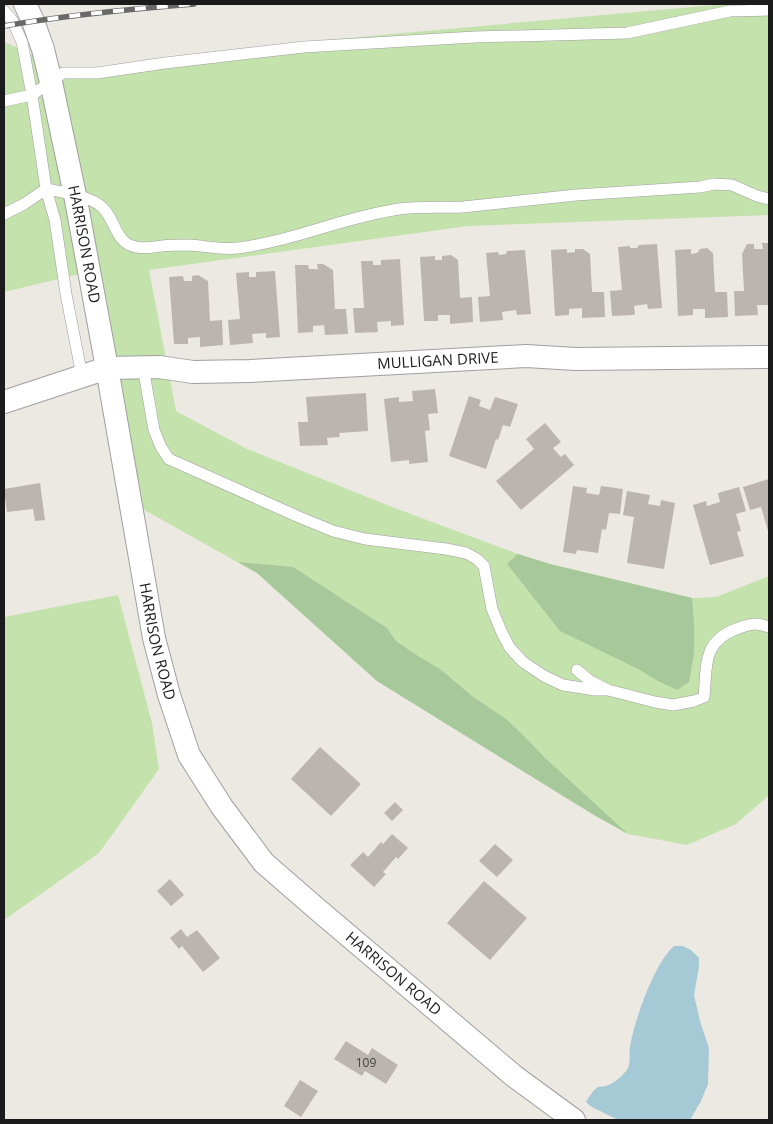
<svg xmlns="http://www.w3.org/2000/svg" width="773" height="1124" viewBox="0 0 773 1124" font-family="'Open Sans',sans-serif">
<rect width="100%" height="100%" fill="#ece9e2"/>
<!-- grass -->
<path fill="#c4e2ac" d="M726,4h43v211l-301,11 -319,44 27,141 71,38 145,58 126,47 32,10 142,34 24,-1 53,-21v219l-33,29 -49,21 -59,-11 -34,-19 -217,-134 -120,-108 -118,-66 -43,-237 -92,22v-250l86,37 202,-36z
M118,595l34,128 7,46 -60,84 -95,67v-303z"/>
<!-- forest -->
<path fill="#a6c89a" d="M518,554l32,10 142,34 2,25v31l-5,28 -12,8 -19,-9 -20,-12 -78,-38 -53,-67z
M238,562l55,5 94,61 9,13 22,15 22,13 32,27 34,23 18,17 19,20 85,78 -34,-19 -217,-134 -120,-108z"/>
<!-- water -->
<path fill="#a6c9d6" d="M674,946h9l8,4 8,8v9l-5,28 6,26 9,27 -1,36 -7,17 -11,19h-72l-28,-14 -4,-4c3,-5 7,-12 12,-15 3,-1 5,0 8,-1 7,-2 16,-10 21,-16 4,-7 2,-15 3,-23 4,-26 25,-85 44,-101z"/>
<!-- building -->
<path fill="#bcb5af" d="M762,243h7v62h-12l1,10 -23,1 -1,-25h10l-2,-37 5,-10h7v5h9z
M657,244l5,64 -14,1 -1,-5 -13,2 1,8 -2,1 -21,1 -2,-25 12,-1 -4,-43 12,-1v2h7l2,-3z
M707,248l6,5 2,39h12l1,25 -23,1v-9h-12v6l-15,1 -3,-66 16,-1v5l6,-1 3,-4z
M567,249v4l8,-1v-3h8l7,5 2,38h12l1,25 -23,1v-10l-13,1v6l-14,1 -4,-66z
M525,250l6,64 -14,1 -1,-5 -14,2 1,8 -23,2 -2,-25 12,-1 -4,-43 12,-1 1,3 7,-1 1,-3z
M451,255l7,5 2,38 12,-1 1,25 -23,2v-9h-12v6h-14l-4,-64 15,-1v4h7v-4z
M400,259l4,66 -13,1v-5l-14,1 1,10 -23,1 -2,-25h11l-3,-47h12v4h8v-5z
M317,264h6l10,6 2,39h11l2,25 -23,1 -1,-10 -11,1v6l-15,1 -3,-68h13l1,4h9z
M275,271l5,66 -14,1v-5l-14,1 1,9 -23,2 -2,-25 12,-1 -4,-46 13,-1v5h7v-5z
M198,275l10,6 2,40 12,-1 1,25 -23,2v-10l-12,1v6h-14l-5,-67 14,-1 1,5h8v-5z
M435,389l3,24 -10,1 2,16 -5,1 3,31 -19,2v-4l-18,2 -7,-63 15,-2v5l14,-1 -1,-10z
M366,393l2,38 -29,2 1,4 -13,1 1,7 -28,1 -2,-24h10l-2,-25z
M469,396l12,4 -2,6 11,4 5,-13 23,7 -8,23 -7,-2 -5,15 -2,-1 -10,30 -37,-13z
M545,423l16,19 -8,6 8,9 4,-3 9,11 -53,45 -25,-29 38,-32 -8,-10z
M769,479v55l-8,-27 -11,3 -7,-23z
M40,483l5,37 -10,1 -2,-12 -26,3 -3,-23z
M573,486l14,2 -1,5 13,2 2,-9 22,3 -3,25 -11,-1 -3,17 -4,-1 -4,24 -21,-3 -1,4 -13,-2z
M739,487l7,24 -10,3 5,17 -4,1 7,24 -34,9 -17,-60 13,-4 1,5 13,-4 -2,-9z
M627,491l23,4 -2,9 12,2 1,-6 14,3 -11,66 -37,-6 7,-46 -11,-2z
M320,747l41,37 -30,32 -40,-37z
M395,802l8,8 -11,11 -8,-8z
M392,834l16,14 -10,11 -2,-2 -13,15 3,2 -12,13 -24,-22 13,-13 5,5 13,-15 2,2z
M495,844l18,16 -16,17 -18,-16z
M170,879l14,16 -13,11 -14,-15z
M484,881l43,37 -37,42 -43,-37z
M181,929l6,8 10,-7 23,28 -17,14 -21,-26 -3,3 -9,-11z
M346,1041l22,14 4,-7 26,17 -12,19 -21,-13 -3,5 -28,-17z
M300,1080l18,11 -17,26 -17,-11z"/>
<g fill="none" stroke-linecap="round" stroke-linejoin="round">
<!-- lane casing -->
<g stroke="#9f9f9f" stroke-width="12">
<path id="lane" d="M4,11l8,9 10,22 10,53 14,94 9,31 11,74 16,82
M4,101l28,-6 31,-22h34l68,-10 139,-16 171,-10 152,-4 103,-22 39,-1
M4,214l20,-10 22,-15c17,3 45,7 57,19 13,13 12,35 33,39 9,2 18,0 26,-1 9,-1 18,-1 27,-1 16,1 33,5 49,3 55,-7 106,-31 161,-39 21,-3 43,-1 64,-2 38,-4 75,-8 113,-12 41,-3 83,-5 124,-8l14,-3 18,1 25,11 12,3
M143,367l11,63 7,17 8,12 130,58 34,14 32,8 81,10 20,4 11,6 7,7 8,43 10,24 8,15 13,14 21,14 19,9 32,5h13
M577,670l13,11 18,9 47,12 18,3 21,-4 10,-4c3,-31 -2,-55 32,-68 14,-5 18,-7 33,-2"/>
</g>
<!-- street casing -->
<g stroke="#9f9f9f" stroke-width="24">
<g id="street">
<path id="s1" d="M25,4l8,17 10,28 8,33 24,113 32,173 47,270 15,57 20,60 33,52 42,56 53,46 197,167 60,44"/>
<path id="s2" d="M4,402l103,-34 52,-1 34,5 57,-1 276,-15 50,3 193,-2"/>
</g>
</g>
<!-- lane -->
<use href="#lane" stroke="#fff" stroke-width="11"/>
<!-- street -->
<use href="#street" stroke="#fff" stroke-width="22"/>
<!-- rail casing -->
<g stroke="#696969" stroke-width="5.5">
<path id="rail" d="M4,26c63,-11 127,-17 190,-22"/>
</g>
<!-- rail -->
<use href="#rail" stroke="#fff" stroke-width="4" stroke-dasharray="11" stroke-linecap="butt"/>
</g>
<g text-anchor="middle" stroke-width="5" stroke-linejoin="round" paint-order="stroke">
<!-- number labels -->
<g font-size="12" fill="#434240">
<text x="366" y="1067">109</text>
</g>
<!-- street labels -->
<g font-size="15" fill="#1b1b1b" stroke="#fff">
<text dy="5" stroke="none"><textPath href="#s1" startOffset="248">HARRISON ROAD</textPath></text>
<text dy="5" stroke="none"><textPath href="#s2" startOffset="440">MULLIGAN DRIVE</textPath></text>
<text dy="5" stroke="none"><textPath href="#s1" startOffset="652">HARRISON ROAD</textPath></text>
<text dy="5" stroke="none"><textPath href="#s1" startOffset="1072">HARRISON ROAD</textPath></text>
</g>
</g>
<!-- border -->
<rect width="773" height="1124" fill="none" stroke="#1b1b1b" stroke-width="10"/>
</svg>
